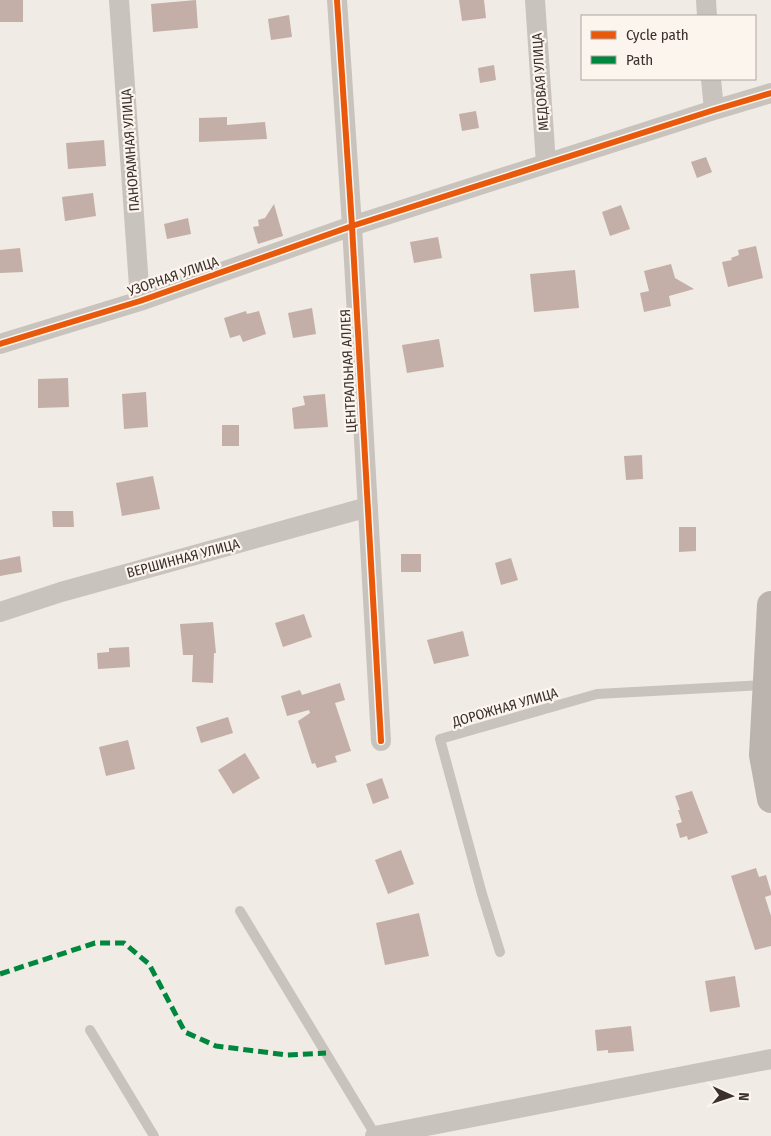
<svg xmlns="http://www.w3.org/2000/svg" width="771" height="1136" viewBox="0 0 771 1136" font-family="'Fira Sans Condensed',sans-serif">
<rect width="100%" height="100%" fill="#f0ebe5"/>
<!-- building -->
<path fill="#c3afa7" d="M0,0h23v22h-23z
M196,0l2,28 -45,4 -2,-28z
M459,0h25l2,18 -24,3z
M289,15l3,22 -21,3 -3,-21z
M494,65l2,15 -16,3 -2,-15z
M476,111l3,17 -17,3 -3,-17z
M227,117v8l38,-3 2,17 -68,3v-24z
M104,140l2,26 -38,3 -2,-26z
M706,157l6,15 -15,6 -6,-16z
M93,193l3,23 -31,5 -3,-24z
M274,204l9,32 -25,8 -5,-17 6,-1 -1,-6 7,-2z
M621,205l9,24 -20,7 -8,-24z
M188,218l3,16 -24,5 -3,-15z
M438,237l4,21 -28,5 -4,-21z
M756,246l7,32 -35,9 -6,-25 10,-2 -1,-2 8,-3 -1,-5z
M20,248l3,24 -23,1v-23z
M671,264l4,14 19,11 -25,7 2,10 -27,6 -4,-19 9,-2 -5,-20z
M575,270l4,38 -45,4 -4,-38z
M312,308l4,26 -23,4 -5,-25z
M246,311l1,3 12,-3 7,23 -23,8 -3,-7 -10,3 -6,-20z
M439,339l5,28 -37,6 -5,-28z
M68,378l1,29 -31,1v-29z
M146,392l2,35 -24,2 -2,-35z
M325,394l3,33 -34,2 -2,-21 13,-3 -2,-9z
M222,425h17v21h-17z
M642,455l1,24 -17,1 -2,-24z
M153,476l7,33 -38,7 -6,-33z
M52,511h21l1,16h-21z
M679,527h17v24l-17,1z
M401,554h20v18h-20z
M20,556l2,16 -22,4v-16z
M511,558l7,22 -17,5 -6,-22z
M304,614l8,23 -29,10 -8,-24z
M213,622l3,31h-2l-1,30 -21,-1 1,-27h-10l-3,-31z
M463,631l6,25 -35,8 -7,-24z
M129,647l1,20 -32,2 -1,-16 12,-1v-4z
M340,683l5,17 -10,3 16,48 -16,5 2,6 -20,6 -2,-5 -3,1 -14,-43 12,-8 -1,-3 -22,6 -6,-20 19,-6 2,5z
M228,717l5,16 -32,10 -5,-16z
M128,740l7,29 -29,7 -7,-29z
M245,753l15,25 -27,16 -15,-24z
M382,778l7,20 -16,6 -7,-20z
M692,791l16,42 -20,7 -1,-4 -7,2 -4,-14 6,-2 -4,-12h2l-5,-14z
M401,850l13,34 -26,10 -13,-34z
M756,868l3,9 7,-2 5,17v3l-6,2 6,19v30l-16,4 -24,-74z
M419,913l10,43 -44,9 -9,-42z
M735,976l5,31 -30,5 -5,-31z
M631,1026l3,25 -26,2v-3l-11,1 -2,-21z"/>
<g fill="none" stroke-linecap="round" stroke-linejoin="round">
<!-- lane -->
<path stroke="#c9c3be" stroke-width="10" d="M240,911l136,225
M500,952l-18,-58 -42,-155 157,-45 169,-9
M90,1030l64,106"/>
<!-- street -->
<path stroke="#c9c3be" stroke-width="20" d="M119,0l21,301
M337,0l15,226 29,515
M535,0l11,164
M706,0l1,16
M711,79l3,31
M0,344l140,-43 212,-75 362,-116 57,-17
M0,612l61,-20 307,-85
M375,1136l396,-77"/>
<!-- secondary -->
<path stroke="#bab3ae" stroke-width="28" d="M771,605l-8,150 8,44"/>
<!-- quiet -->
<path stroke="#00873e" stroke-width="5" stroke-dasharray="10 5" stroke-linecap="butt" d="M0,974l95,-31h29l25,21 36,68 31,14 71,9 39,-2"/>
<!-- cycleway casing -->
<g stroke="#fbf5ee" stroke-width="9">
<path id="cycleway" d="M337,0l15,226 29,515
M0,344l140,-43 212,-75 362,-116 57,-17"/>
</g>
<!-- cycleway -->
<use href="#cycleway" stroke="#e8590c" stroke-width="6"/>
</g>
<g text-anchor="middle" stroke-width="4.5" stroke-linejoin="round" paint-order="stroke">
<!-- street labels -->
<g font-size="14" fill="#3b302b" stroke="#fbf5ee">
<text transform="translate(540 82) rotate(-94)" y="5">МЕДОВАЯ УЛИЦА</text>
<text transform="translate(130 150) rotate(-94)" y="5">ПАНОРАМНАЯ УЛИЦА</text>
<text transform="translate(173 276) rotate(-19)" y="5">УЗОРНАЯ УЛИЦА</text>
<text transform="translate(348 371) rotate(-93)" y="5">ЦЕНТРАЛЬНАЯ АЛЛЕЯ</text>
<text transform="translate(183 558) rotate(-15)" y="5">ВЕРШИННАЯ УЛИЦА</text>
<text transform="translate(505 707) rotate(-16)" y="5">ДОРОЖНАЯ УЛИЦА</text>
</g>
</g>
<!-- legend -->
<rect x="581" y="15" width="175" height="65" fill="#fbf5ee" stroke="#aea6a0"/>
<rect x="591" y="31" width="25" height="8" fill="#e8590c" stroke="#aea6a0"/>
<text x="626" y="40" font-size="15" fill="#3b302b">Cycle path</text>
<rect x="591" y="56" width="25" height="8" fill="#00873e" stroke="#aea6a0"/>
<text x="626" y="65" font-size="15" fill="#3b302b">Path</text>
<!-- north arrow -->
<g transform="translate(731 1096) rotate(93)" stroke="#fbf5ee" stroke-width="4" paint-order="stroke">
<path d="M0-4L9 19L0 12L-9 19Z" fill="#3b302b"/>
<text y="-8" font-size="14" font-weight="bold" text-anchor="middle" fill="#3b302b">N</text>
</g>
</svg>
